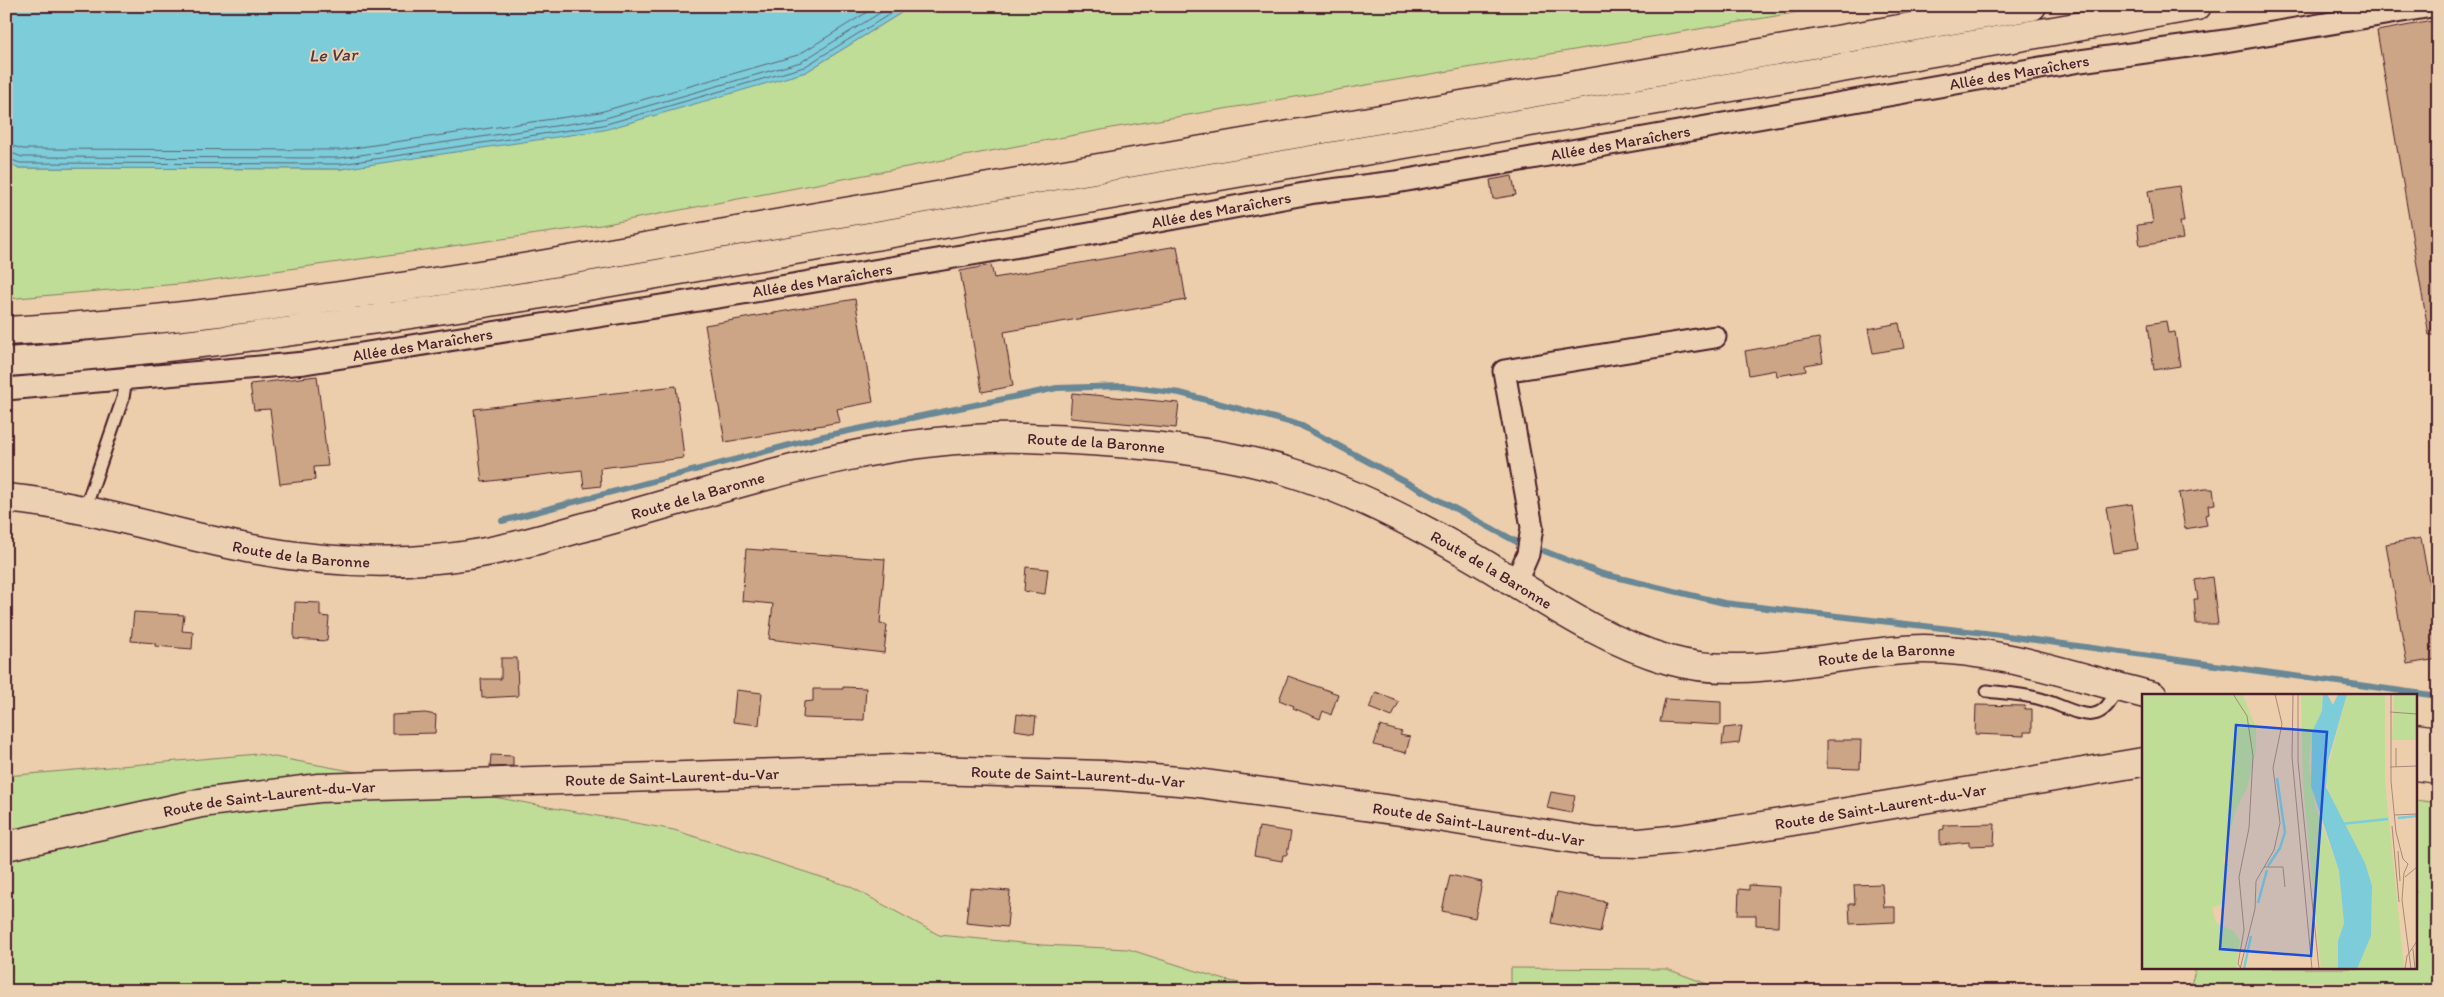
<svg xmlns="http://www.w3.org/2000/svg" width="2444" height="997" viewBox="0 0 2444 997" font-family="Itim,sans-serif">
<rect width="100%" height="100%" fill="#ecceac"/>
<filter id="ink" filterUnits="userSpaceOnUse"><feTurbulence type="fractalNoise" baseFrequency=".02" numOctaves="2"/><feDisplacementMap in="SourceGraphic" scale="10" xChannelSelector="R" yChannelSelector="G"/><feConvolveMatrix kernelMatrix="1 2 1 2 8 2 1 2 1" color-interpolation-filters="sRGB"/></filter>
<g filter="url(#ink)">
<!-- green -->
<path fill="#bfdd96" stroke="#847e60" d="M912,6h923l-718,121 -516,98 -411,58 -184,16v-137l12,6 323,1 465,-97z
M258,754l416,76 175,56 90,49 103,10 86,4 97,31 51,11h-1270v-215z
M2415,800l23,3v188h-249l7,-23h219z
M1511,968l156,1 59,22h-215z"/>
<!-- water -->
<path fill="#7dccda" stroke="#698794" d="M6,6h906l-106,66 -202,58 -263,39 -323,-1 -12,-6z"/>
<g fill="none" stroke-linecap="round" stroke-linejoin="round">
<!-- shore -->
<path stroke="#5e6471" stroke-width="1" d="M6,144l17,5 317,1 260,-38 198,-57 79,-49
M6,151l16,6 318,1 262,-39 199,-57 90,-56
M6,158l14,5 321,1 262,-39 201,-58 99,-61"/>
<!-- stream -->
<path stroke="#698794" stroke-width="6" d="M502,521l322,-85 233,-48 67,-2 56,7 120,32 217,117
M1544,551l59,23 121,29 261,30 453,63"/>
</g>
<!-- building -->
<path fill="#cca586" stroke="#4a1f2b" d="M2438,20v315h-9l-52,-304z
M1512,176l4,19 -23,4 -3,-19z
M2179,186l5,36h-4l3,17 -43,7 -3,-21 16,-2 -5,-32z
M1177,246l9,54 -182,32 9,54 -31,6 -22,-121 31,-6 3,13z
M855,299l18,103 -36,7 3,13 -115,20 -20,-117z
M2166,321l2,12 7,-1 5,34 -26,4 -6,-46z
M1899,323l5,25 -31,5 -5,-24z
M1819,338l4,24 -18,3 1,6 -29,5 -1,-6 -27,5 -4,-24z
M317,376l11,90 -14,1 1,13 -35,4 -10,-75 -16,1 -4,-26z
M676,386l8,72 -84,10 1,18 -17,2 -2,-18 -100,12 -8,-73z
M1072,393l107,10 -3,25 -106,-10z
M2205,489h8l2,15 -7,1 1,9 -4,1 2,10 -22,4 -6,-36z
M2132,504l6,45 -24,4 -8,-45z
M2421,538l17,94v27l-31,5 -21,-120z
M746,549l139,10 -5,65 7,1 -3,28 -115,-14 4,-35 -31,-3z
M1026,567l22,2 -3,25 -21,-3z
M2212,577l6,47h-22l-2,-25h4l-3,-19z
M295,602l25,1v13l9,1 -2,24 -33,-2z
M134,612l50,3 -2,16 11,1 -1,17 -37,-3v-3l-24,-2z
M501,658h16l1,38 -36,2 -1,-19h20z
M1288,676l50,18 -7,21 -8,-4 -3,8 -27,-11 1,-2 -15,-6z
M843,687l23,1 -2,32 -61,-2 1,-16 9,-1v-12h30z
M736,690l26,3 -3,32 -26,-3z
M1376,692l23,10 -7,15 -23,-9z
M1665,699l56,3v23l-61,-3z
M1976,705l49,1 -1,3h8v23h-8v4l-49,-2z
M425,713l11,2 -1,18 -43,1v-19z
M1017,714l19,3 -2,16 -19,-3z
M1380,726l22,6 -2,3 10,2 -4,16 -32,-8z
M1742,726l-3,17 -17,2 2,-17z
M1827,740h34l-1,29 -33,-1z
M491,755l22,1v10l-23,1z
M1551,792l24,4 -4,17 -24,-5z
M1995,824l-1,21 -25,1v-4l-29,3v-15l4,-1v-4z
M1259,827l32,5 -4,23h-4l-1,6 -28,-5z
M1450,875l32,7 -7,36 -33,-7z
M1882,884l2,23h11v15l-45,2 -1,-20h6l-1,-19z
M1749,885l30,2 -1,39 -22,-1v-10h-18l1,-26 10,1z
M970,888l40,3 -3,36 -41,-4z
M1557,892l49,10 -6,31 -49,-10z"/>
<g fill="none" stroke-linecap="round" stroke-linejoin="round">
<!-- lane casing -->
<g stroke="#4a1f2b" stroke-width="15">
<path id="lane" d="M85,509l38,-111 3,-19
M1987,691c16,2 34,3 50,7 34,8 63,38 80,-11"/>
</g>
<!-- street casing -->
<g stroke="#4a1f2b" stroke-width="25">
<g id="street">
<path id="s1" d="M6,389l299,-26 481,-77 303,-52 226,-42 81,-10 684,-121 145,-20 207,-35"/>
<path d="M1515,584l13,-30 4,-27 -28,-156 211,-34"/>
</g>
</g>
<!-- secondary casing -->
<g stroke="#4a1f2b" stroke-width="31">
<g id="secondary">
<path id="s2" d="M6,498c84,8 159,34 241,50 61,12 127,17 189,11 52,-4 102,-19 152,-33 142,-38 287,-92 437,-88 85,3 183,9 265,34 60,18 118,48 172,79 68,38 131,87 207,109 79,23 173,-10 255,-11 77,0 154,29 229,47"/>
<path d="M2415,738l23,3"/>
<path d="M2415,766l23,3"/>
<path id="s3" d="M6,846l195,-43 118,-15 580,-19 204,6 88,7 209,29 195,31 45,1 40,-4 113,-18 350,-59"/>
</g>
</g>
<!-- highway casing -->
<g stroke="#4a1f2b" stroke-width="31">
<path id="highway" d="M6,331c176,-10 349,-36 523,-64l1503,-261
M6,362c176,-12 350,-40 524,-66l1667,-290"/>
</g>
<!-- lane -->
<use href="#lane" stroke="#ebd1b2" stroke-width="11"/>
<!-- street -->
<use href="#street" stroke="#ebd1b2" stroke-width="21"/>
<!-- secondary -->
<use href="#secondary" stroke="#ebd1b2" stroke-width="28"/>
<!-- highway -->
<use href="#highway" stroke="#ebd1b2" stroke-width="28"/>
</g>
</g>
<g text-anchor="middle" stroke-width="4" stroke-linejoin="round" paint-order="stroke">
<!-- street labels -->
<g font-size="16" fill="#4a1f2b" stroke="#ebd1b2">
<text dy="6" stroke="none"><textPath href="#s1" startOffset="2039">Allée des Maraîchers</textPath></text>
<text dy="6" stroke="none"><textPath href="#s1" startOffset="1634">Allée des Maraîchers</textPath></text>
<text dy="6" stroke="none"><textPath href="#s1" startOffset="1229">Allée des Maraîchers</textPath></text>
<text dy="6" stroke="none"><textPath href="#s1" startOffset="824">Allée des Maraîchers</textPath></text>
<text dy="6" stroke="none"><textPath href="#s1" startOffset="419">Allée des Maraîchers</textPath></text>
<text dy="6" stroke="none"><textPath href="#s2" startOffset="1111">Route de la Baronne</textPath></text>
<text dy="6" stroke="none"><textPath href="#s2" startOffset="706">Route de la Baronne</textPath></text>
<text dy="6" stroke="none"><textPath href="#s2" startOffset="301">Route de la Baronne</textPath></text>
<text dy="6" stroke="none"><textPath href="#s2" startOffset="1532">Route de la Baronne</textPath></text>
<text dy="6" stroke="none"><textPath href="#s2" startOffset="1951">Route de la Baronne</textPath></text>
<text dy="6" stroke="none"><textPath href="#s3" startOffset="672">Route de Saint-Laurent-du-Var</textPath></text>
<text dy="6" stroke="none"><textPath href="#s3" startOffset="1078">Route de Saint-Laurent-du-Var</textPath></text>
<text dy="6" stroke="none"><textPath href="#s3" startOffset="268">Route de Saint-Laurent-du-Var</textPath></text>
<text dy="6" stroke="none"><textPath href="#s3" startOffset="1888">Route de Saint-Laurent-du-Var</textPath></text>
<text dy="6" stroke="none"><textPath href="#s3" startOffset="1482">Route de Saint-Laurent-du-Var</textPath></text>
</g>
<!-- water labels -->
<g font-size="18" font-style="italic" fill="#523945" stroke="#ebd1b2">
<text transform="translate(333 55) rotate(-2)" y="6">Le Var</text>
</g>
</g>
<!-- overview -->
<g transform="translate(2142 694)">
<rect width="275" height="275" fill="#ecceac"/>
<path d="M0,0h100l14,33v24l-9,37 -12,24 -12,51 6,1 -8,41 -9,2 4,16 18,8 6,9 -4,29h-94zM159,0h22l-1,17 -10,21 -3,30 6,43 24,66 5,52 -6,18v28h-17l-18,-184zM205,0h38v87l19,188h-47l14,-33 1,-50 -11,-30 -30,-57 -6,-21zM252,0h23v46h-25z" fill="#bfdd96"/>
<path d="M181,0h4l6,11 5,-11h9l-19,67 -2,26 39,76 7,23 -1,50 -14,33h-19v-28l6,-18 -5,-52 -28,-85 1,-54 10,-21z" fill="#7dccda"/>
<path fill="none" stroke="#7dccda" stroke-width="2.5" d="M256,124l19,-2M199,130l47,-5M126,172l12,-18 5,-16 -8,-54M116,209l9,-33M102,275l7,-33"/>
<path fill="none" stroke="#ab8878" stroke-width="1" d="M91,0l14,22 6,40 -4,72 -10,49 5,53 -6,34 2,3M151,0l-1,63 20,212M156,0v67l21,208M249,0v87l5,51 7,27 5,5 -4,9 -2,27 9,69M248,18l27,2M254,54v19M248,73l27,-1M252,121l23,-1M250,132l7,76M256,157l2,30M122,173h19l2,20M263,183l12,-10M271,255l2,20M98,275l15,-60 1,-28 18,-31 6,-27 -7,-55 9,-44 -7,-30M263,275l2,-13 10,-15"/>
<path fill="#1d4ed8" fill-opacity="0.15" stroke="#1d4ed8" stroke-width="2.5" d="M94,31l91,7 -16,224 -91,-7z"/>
<rect width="275" height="275" fill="none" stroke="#4a1f2b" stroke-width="2.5"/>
</g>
<!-- margin -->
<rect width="2444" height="997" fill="none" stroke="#ebd1b2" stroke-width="25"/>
<rect x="12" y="12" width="2419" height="972" fill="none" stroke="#4a1f2b" stroke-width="2" filter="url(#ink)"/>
</svg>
